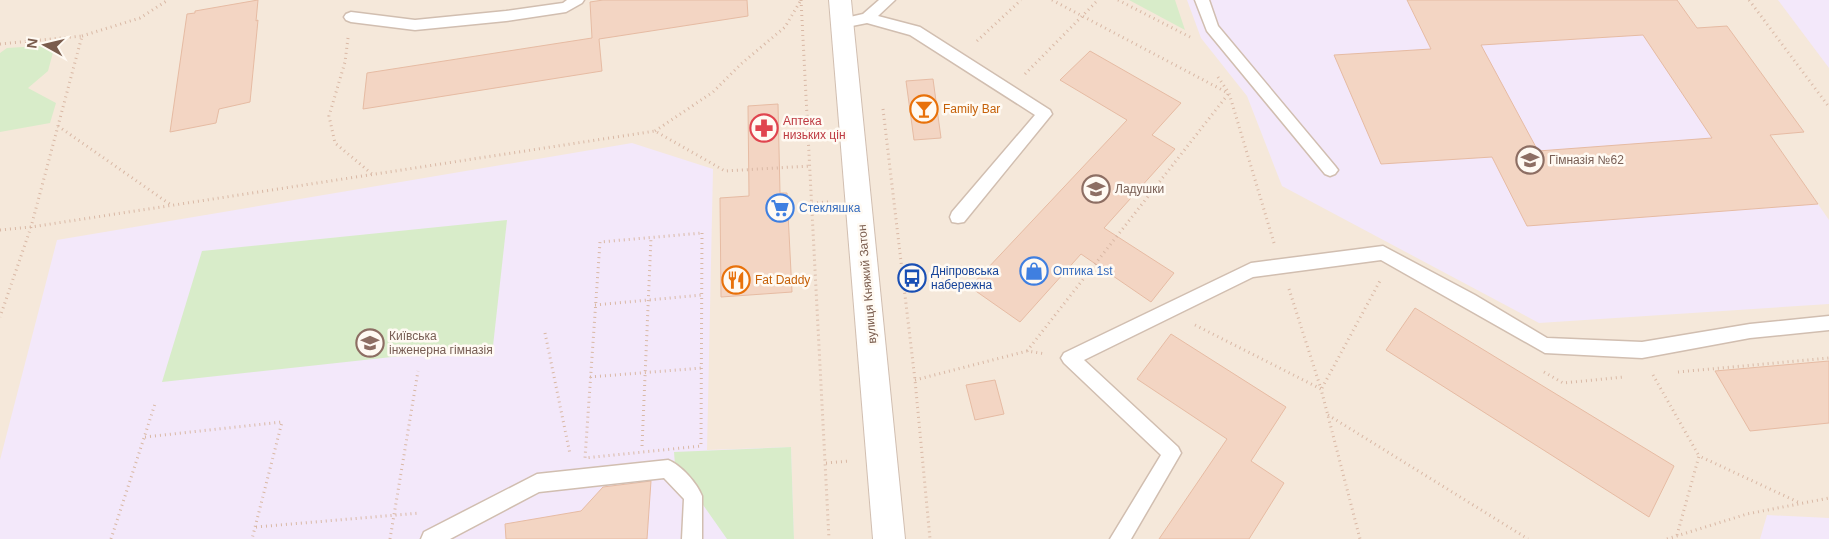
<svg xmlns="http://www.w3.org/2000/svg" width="1829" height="539" viewBox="0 0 1829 539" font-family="Helvetica,sans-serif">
<rect width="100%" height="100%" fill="#fdf6ec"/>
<!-- residential -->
<path fill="#f5e8da" d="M0,0h1829v539h-1829z"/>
<!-- education -->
<path fill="#f3e8fa" d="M1187,0h490l20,28 28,-1 79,105 -34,3 59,85v84l-290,19 -257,-137 -35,-90 -46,-58z
M1778,0h51v68z
M632,143l81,26 -6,281 84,-3 3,92h-794v-79l57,-220z
M1767,515l62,3v21h-69z"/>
<!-- green -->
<path fill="#d8ecc9" d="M1129,0h46l10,30z
M55,45l-7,26 -20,17 28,15 -6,20 -50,9v-79l7,-5z
M507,220l-14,126 -331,36 40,-131z
M791,447l3,92h-67l-52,-74 -1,-13z"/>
<!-- building -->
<path fill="#f3d5c3" stroke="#e6bba3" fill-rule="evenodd" d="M258,0l-2,21 2,-1 -8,82 -31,7 -3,14 -46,9 17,-118 8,-1v-2z
M603,0h144l1,16 -149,23 3,32 -239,38 4,-36 225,-35 -2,-36z
M1407,0h270l20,28 30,-2 77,106 -34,3 48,69 -291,22 -35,-69 -111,7 -47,-109 97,-6zM1643,35l69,103 -174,13 -57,-106z
M1090,51l91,52 -29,32 23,14 -71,79 70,45 -23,29 -70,-48 -61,68 -50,-35 157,-167 -67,-40z
M933,79l8,59 -27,2 -8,-59z
M778,104l2,89h7l5,99 -71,5 -1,-99 29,-2 -1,-90z
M1415,308l259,158 -25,51 -263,-167z
M1171,334l115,73 -35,54 33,22 -35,56h-90l68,-100 -90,-60z
M1829,361v62l-79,8 -35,-60z
M995,380l9,34 -29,6 -9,-35z
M651,481l-4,58h-141l-1,-15 76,-13 22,-24z"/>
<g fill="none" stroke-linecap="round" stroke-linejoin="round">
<!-- lane casing -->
<g stroke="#d1beb0" stroke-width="3">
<path id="lane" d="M567,0h17l-2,3 -16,9 -60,9 -91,9 -64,-8 -5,-2 -2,-3 2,-3 5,-2 64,8 91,-9 57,-8z
M879,0h16l-17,16 42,11 130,83 2,4 -88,108 -6,1 -6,-1 -2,-5 2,-5 83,-97 -125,-80 -43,-12 -25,5 -5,-2 -2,-3 2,-3 26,-6z
M1195,0h14l9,26 117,140 3,4 -3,4 -5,2 -5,-2 -118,-143z
M1383,246l92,49 72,43 95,4 108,-18 79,-8v14l-79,8 -108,20 -97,-5 -164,-93 -128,17 -169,83 94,87 3,6 -50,86h-21l51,-84 -97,-92 -3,-5 3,-5 187,-90z
M668,460c13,5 29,23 34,36v43h-20l2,-40 -20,-21 -125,14 -89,47h-29l3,-7 113,-58z"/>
</g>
<!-- street casing -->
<g stroke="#d1beb0" stroke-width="2">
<path id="street" d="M829,0h22l54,539h-32z"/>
</g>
<!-- path -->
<path stroke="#d9b8a5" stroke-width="3" stroke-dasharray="1 4" stroke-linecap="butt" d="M801,0l28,539
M1052,0l176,93
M1118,0l72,37
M1749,0l80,107
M82,36l58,-18 28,-18
M348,38l-3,24 -16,54 6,27 37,31
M977,41l44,-41
M0,44l82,-8 -51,191 -31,90
M1025,74l73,-74
M1218,77l11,16 45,150
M883,109l32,271 15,159
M58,126l113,79
M655,131l58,-39 28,-28 44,-37 16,-27
M812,203l16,-1
M0,230l31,-3 624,-96 70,40 85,-5
M702,233l-1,213 -116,12 15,-216z
M1289,289l32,100
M595,305l107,-10
M1195,325l126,64 39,150
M545,333l25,121
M1027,351l202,-258
M1544,372l19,11 61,-6
M1678,372l151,-14
M1653,375l46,81
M590,377l112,-9
M915,380l112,-29 19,3
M1322,388l59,-109
M1328,415l200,124
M145,437l137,-15 -30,117
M642,446l9,-208
M826,463l24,-2
M256,527l164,-14
M1677,535l22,-79 101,47
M111,539l44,-135
M390,539l28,-168
M1667,539l80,-25 82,-16"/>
<!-- lane -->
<use href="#lane" fill="#fff" fill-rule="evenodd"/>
<!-- street -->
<use href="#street" fill="#fff" fill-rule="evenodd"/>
</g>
<!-- icons -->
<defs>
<g id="bar-ring" transform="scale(1.4375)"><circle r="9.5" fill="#fffaf3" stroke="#e8710a" stroke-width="1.5"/><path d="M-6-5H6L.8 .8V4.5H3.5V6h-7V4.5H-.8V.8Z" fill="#e8710a"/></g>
<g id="pharmacy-ring" transform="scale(1.4375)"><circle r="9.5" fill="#fffaf3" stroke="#e0444e" stroke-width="1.5"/><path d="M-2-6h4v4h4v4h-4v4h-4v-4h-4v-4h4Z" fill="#e0444e"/></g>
<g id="school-ring" transform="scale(1.4375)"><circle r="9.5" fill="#fffaf3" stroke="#8d6e63" stroke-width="1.5"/><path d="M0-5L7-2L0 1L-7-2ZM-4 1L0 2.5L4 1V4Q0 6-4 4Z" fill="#8d6e63"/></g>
<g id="supermarket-ring" transform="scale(1.4375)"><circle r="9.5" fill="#fffaf3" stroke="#3f7fe0" stroke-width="1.5"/><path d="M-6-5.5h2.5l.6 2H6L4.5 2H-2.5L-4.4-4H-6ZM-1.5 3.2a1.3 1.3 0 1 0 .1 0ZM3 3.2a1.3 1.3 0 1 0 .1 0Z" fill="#3f7fe0"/></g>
<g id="shop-ring" transform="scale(1.4375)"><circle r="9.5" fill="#fffaf3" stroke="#3f7fe0" stroke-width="1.5"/><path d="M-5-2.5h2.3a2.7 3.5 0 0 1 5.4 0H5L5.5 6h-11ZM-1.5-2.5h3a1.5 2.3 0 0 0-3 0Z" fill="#3f7fe0"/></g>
<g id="bus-ring" transform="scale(1.4375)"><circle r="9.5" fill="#fffaf3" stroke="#1a4fb4" stroke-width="1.5"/><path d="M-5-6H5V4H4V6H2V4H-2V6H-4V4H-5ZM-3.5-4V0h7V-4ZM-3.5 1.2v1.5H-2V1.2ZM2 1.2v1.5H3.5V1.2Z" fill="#1a4fb4"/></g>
<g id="restaurant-ring" transform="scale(1.4375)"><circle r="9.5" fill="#fffaf3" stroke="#e8710a" stroke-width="1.5"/><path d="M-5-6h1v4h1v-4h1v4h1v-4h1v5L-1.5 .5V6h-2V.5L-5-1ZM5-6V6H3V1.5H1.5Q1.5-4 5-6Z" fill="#e8710a"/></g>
</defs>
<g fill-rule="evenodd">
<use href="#bar-ring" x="924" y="109"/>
<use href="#pharmacy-ring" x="764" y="128"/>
<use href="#school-ring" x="1530" y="160"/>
<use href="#school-ring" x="1096" y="189"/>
<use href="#supermarket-ring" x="780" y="208"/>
<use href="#shop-ring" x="1034" y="271"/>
<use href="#bus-ring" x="912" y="278"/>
<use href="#restaurant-ring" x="736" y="280"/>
<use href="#school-ring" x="370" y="343"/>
</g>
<g text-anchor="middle" stroke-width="5" stroke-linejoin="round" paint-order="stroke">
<!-- food labels -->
<g font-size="12" fill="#c56008" stroke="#fffaf3" text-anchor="start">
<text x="943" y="113">Family Bar</text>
<text x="755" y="284">Fat Daddy</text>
</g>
<!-- health labels -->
<g font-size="12" fill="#be3a42" stroke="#fffaf3" text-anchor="start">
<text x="783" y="125">Аптека<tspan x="783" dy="14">низьких цін</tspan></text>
</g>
<!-- education labels -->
<g font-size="12" fill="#785e54" stroke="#fffaf3" text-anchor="start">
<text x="1549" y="164">Гімназія №62</text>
<text x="1115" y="193">Ладушки</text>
<text x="389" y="340">Київська<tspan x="389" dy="14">інженерна гімназія</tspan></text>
</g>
<!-- shop labels -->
<g font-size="12" fill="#366cbe" stroke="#fffaf3" text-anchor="start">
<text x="799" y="212">Стекляшка</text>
<text x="1053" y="275">Оптика 1st</text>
</g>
<!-- transit labels -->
<g font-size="12" fill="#164399" stroke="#fffaf3" text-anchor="start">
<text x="931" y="275">Дніпровська<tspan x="931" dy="14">набережна</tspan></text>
</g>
<!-- street labels -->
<g font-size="12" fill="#7a5c4d" stroke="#fffaf3">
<text transform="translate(867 284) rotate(-95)" y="4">вулиця Княжий Затон</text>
</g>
</g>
<!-- north arrow -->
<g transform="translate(45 45) rotate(278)" stroke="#fffaf3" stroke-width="4" paint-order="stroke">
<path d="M0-4L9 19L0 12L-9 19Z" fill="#7a5c4d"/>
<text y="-8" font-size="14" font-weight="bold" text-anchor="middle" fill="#7a5c4d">N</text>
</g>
</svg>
